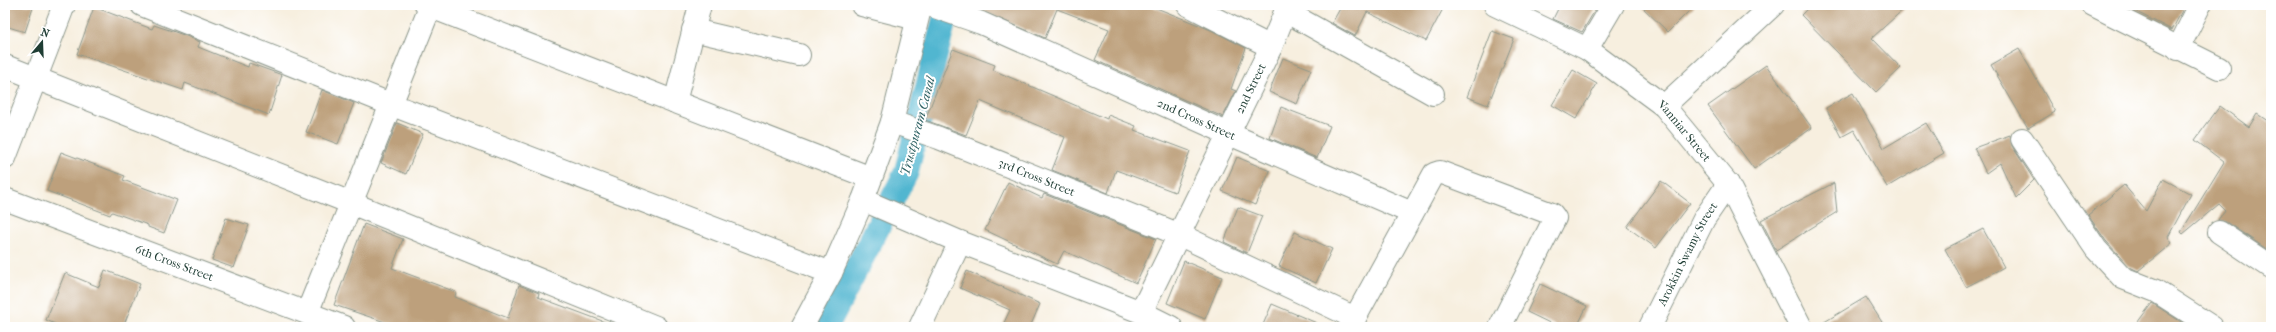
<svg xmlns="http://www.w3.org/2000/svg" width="2276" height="332" viewBox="0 0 2276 332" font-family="'IM FELL French Canon',serif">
<rect width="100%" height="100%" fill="#fff"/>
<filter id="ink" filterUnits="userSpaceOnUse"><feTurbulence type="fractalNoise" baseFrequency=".025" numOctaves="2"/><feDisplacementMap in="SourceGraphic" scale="8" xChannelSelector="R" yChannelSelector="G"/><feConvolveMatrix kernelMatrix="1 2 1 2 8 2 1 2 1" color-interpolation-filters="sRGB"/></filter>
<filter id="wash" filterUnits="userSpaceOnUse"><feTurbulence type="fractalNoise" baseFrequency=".012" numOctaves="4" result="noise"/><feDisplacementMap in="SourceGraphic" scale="16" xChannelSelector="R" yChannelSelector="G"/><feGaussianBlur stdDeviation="0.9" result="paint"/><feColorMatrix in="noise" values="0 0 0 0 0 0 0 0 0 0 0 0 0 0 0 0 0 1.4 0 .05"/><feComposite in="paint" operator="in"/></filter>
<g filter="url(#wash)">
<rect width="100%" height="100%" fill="#f7efdf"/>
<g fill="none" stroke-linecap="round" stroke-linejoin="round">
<!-- canal -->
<path stroke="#51b6d0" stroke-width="25" d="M826,327l80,-154 42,-168"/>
</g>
<g id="blocks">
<!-- building -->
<path fill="#bda07b" d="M5,5h29l-9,27 -20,-6z
M967,5h182l62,25 35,18 -15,41 5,2 -13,26 -128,-57 14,-31 -52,-20 -12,29z
M1342,5h103l-19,36 -59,-29 -12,24 -23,-13z
M1560,5h38l-16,27 -29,-13z
M1640,5h55l-27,27z
M1811,5h97l-36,33 29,30 -25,24 -75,-77z
M2123,5h62l-13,25z
M94,7l58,22 2,-4 30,10 16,7 -2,5 50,20 1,-4 33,12 -13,40 -84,-32 -2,7 -106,-36z
M1492,31l22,8 -26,66 -21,-8z
M953,49l42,16 -2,5 114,49 1,-4 28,11 -2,4 56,21 -15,41 -59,-22 -8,23 -56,-23 13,-33 -85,-36 -14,34 -41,-15z
M2019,49l36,63 -27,16 -37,-63z
M1283,58l28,11 -14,35 -28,-12z
M1766,65l46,63 -58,41 -46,-63z
M1573,70l24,14 -21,35 -24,-14z
M322,90l32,13 -16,41 -32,-12z
M1853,93l31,55 42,-25 18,30 -57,34 -33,-57 -13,7 -15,-29z
M2220,106l29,21 8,-13 14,9v129l-45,-30 -8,-2 7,-10 -6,-6 -36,30 -2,-2 43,-70 -29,-22z
M1281,107l49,19 -13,32 -47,-20z
M397,123l26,11 -17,40 -25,-11z
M2010,135l2,11 22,34 -18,18 -16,-35 -14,10 -12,-25z
M61,152l64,24 -2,4 54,20 -13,33 -16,-6v-2l-36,-13 -2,3 -63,-24z
M1237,157l33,14 -15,34 -33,-14z
M2163,179l28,15 -23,43 4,6 -34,28 -8,-4 -24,-26 -18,-26 36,-30 22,26z
M1661,181l29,22 -34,45 -29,-21z
M1008,182l34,16 2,-4 112,45 -20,44 -72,-32 -7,13 -72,-34z
M1834,183l3,29 -61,38 -15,-30z
M1238,207l24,9 -15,37 -23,-11z
M226,218l23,7 -15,43 -22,-8z
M364,224l39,15 -11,29 64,24 -1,5 53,21 11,-33 20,8 -1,4 75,28 -1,2h-212l-66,-22z
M1983,229l21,38 -38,20 -21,-38z
M1295,232l37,17 -16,34 -37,-17z
M1184,261l38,16 -17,42 -38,-16z
M105,270l35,14 -17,43h-61l-16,-7 19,-47 34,14z
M967,271l73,33 -10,23h-28l8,-17 -50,-22z
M1540,284l47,22 -10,21h-19l-31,-15z
M1866,297l19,30h-69z
M2152,303l37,24h-55z
M1272,304l54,23h-64z"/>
</g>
</g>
<g filter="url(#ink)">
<use href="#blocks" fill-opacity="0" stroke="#8b968a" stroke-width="1"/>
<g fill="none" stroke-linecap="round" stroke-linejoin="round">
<!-- minor casing -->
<g stroke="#8b968a" stroke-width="24">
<g id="minor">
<path d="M142,5l248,99 441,169"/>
<path d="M426,5l445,173"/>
<path d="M862,5l55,14"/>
<path id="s1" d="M929,5l52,18 246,110 185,80"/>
<path d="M1188,5l83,42"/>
<path id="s2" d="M1495,5l92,44 77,57 64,78 73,143"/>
<path d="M2093,5l126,63"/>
<path d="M1285,11l148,83"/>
<path d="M693,30l106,25"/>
<path d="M1587,49l26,-44"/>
<path d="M2178,49l22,-44"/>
<path d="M5,66l346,137 305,124"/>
<path d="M675,102l25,-97"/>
<path d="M1664,106l109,-101"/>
<path id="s3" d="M892,122l47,16 241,97 175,83"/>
<path d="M2022,139l74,110 27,29 33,13 56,36"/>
<path d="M5,158l59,-153"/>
<path id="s4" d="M5,199l339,128"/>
<path d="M863,200l97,42 181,70 30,15"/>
<path d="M2219,232l52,35"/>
<path id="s5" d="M1141,312l130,-265 17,-42"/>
<path d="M307,313l124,-308"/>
<path d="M802,327l29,-54 32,-73 29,-78 29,-117"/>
<path d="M920,327l40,-85"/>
<path d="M1350,327l84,-153 6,-2 112,42 3,4 -55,109"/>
<path id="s6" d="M1650,327l54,-108 24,-35"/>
</g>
</g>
<!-- minor -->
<use href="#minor" stroke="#fff" stroke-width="22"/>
</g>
</g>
<g text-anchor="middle" stroke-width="4" stroke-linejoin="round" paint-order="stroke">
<!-- street labels -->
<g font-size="12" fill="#1f3d34" stroke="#fff">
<text dy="4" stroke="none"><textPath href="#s5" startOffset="249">2nd Street</textPath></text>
<text dy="4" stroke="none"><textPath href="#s1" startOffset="291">2nd Cross Street</textPath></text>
<text dy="4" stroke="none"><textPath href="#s2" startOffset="230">Vanniar Street</textPath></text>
<text dy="4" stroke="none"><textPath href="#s3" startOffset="155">3rd Cross Street</textPath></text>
<text dy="4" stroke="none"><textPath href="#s6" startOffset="82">Arokkin Swamy Street</textPath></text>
<text dy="4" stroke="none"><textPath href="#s4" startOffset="181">6th Cross Street</textPath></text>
</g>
<!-- water labels -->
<g font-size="13" font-style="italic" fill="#2e6163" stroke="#fff">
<text transform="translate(917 126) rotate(-75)" y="5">Trustpuram Canal</text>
</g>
</g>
<!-- margin -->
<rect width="2276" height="332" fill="none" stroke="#fff" stroke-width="20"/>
<!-- north arrow -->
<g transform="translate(42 42) rotate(19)" stroke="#ffffff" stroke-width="3" paint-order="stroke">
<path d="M0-3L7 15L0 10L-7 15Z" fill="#1f3d34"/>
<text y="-6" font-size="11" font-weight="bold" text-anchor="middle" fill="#1f3d34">N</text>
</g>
</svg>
